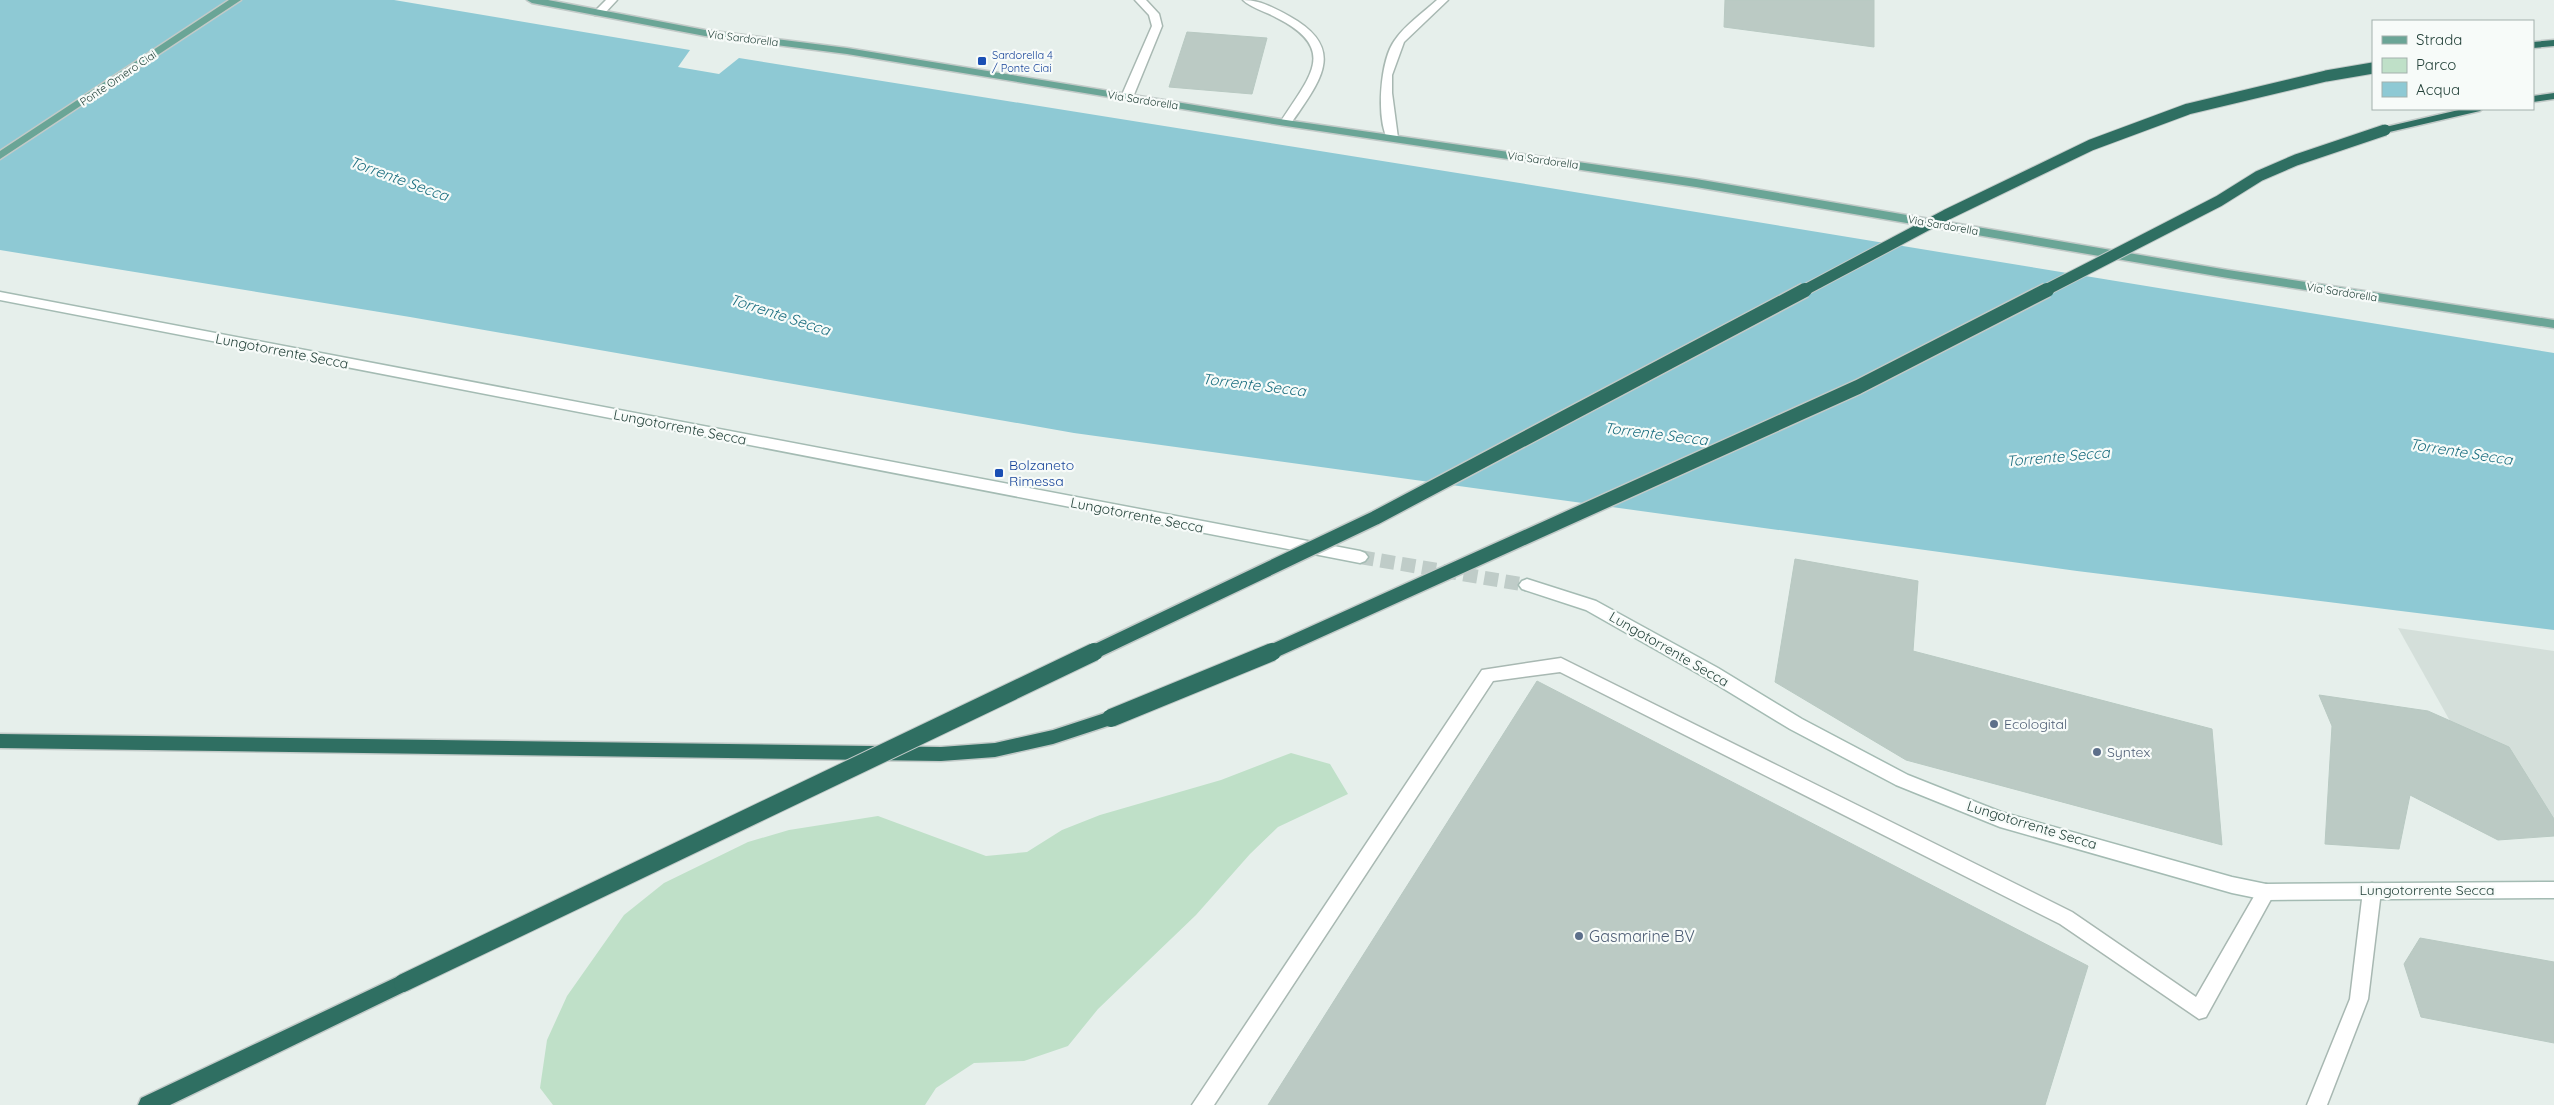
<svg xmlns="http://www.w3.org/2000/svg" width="2554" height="1105" viewBox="0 0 2554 1105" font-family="Quicksand,sans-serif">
<rect width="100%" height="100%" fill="#e6efeb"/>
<!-- built -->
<path fill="#d4dfda" d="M2398,628l156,23v168l-104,-98z"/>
<!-- green -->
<path fill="#bfe0c8" d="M1291,753l39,11 18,30 -70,33 -28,27 -54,61 -98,94 -30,37 -44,15 -50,2 -38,25 -11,17h-372l-13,-17 7,-48 20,-44 57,-81 40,-32 84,-41 41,-12 89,-14 108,40 41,-4 35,-22 38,-15 121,-35z"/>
<!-- water -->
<path fill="#8ec9d4" d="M0,0h394l296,50 -12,17 41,7 20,-16 762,122 1053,173v277l-477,-59 -1003,-138 -664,-116 -410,-67z"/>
<!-- building -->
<path fill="#bbcac4" stroke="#b8c9c2" d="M1725,0h149v47l-150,-20z
M1187,32l80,6 -15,56 -83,-7z
M1795,559l123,22 -5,70 299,78 10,116 -316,-85 -131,-78z
M1537,681l551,285 -43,139h-777z
M2319,695l109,16 81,36 45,72v17l-56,4 -88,-45 -11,54 -74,-5 7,-118z
M2420,938l134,24v81l-133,-26 -17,-53z"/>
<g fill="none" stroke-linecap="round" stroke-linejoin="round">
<!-- secondary-tunnel -->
<path stroke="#bfccc8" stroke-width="14" stroke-dasharray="14 7" stroke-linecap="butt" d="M1360,557l167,28"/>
<!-- service casing -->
<g stroke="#a8b8b2" stroke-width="3">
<path id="service" d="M606,0h11l-14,15h-8v-4z
M1135,0h11l13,14 3,12 -29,71 -6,3 -6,-3 31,-71 -3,-11z
M1243,0c17,0 31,8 46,16 60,33 30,66 1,109h-8l-2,-2c28,-45 60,-73 -3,-105 -10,-6 -26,-10 -34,-18z
M1437,0h11l-44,42 -12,33v18l6,45 -6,3 -4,-1c-12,-21 -8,-80 7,-100 10,-15 29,-28 42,-40z
M1561,658l511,254 124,85 64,-111 6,-2 6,2 3,6 -69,125 -7,2 -139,-95 -500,-252 -67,9 -279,424h-22l290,-435z
M2372,883l6,2 3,6 -13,108 -41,106h-20l43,-106 13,-108 3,-6z"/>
</g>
<!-- secondary casing -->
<g stroke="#a4bbb3" stroke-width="3">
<path id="secondary" d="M0,292l1360,259 5,2 3,4 -3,4 -5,2 -1360,-263z
M1527,579l69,22 122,67 84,51 106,56 93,37 231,65 34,7 288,-2v16l-288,2 -34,-7 -232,-66 -104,-42 -106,-56 -84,-51 -120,-68 -64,-21 -3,-4 3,-4z"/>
</g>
<!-- primary casing -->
<g stroke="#c2cac8" stroke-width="3">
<path id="primary" d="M229,0h12l-241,159v-8z
M527,0h21l157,30 142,18 439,72 410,59 532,91 326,50v8l-326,-50 -532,-91 -410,-61 -439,-72 -142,-18 -173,-33z"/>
</g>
<!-- motorway casing -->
<g stroke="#c2cac8" stroke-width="3">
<path id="motorway" d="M2554,40v6l-21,2v-6z
M2554,93v6l-21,3v-6z
M2463,109h19l-2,2 -95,22 -6,-3 2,-2z
M1111,711l6,2 2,5 -2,5 -64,21 -58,13 -54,4 -941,-13v-14l941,13 54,-4 58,-13z
M403,974l7,3 2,6 -2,6 -240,116h-32l3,-7z"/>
</g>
<!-- service -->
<use href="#service" fill="#fff" fill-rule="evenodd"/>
<!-- secondary -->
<use href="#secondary" fill="#fff" fill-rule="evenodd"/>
<!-- primary -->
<use href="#primary" fill="#6aa596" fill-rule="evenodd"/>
<!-- motorway -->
<use href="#motorway" fill="#2f6f62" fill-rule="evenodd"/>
<!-- motorway-bridge-far2 casing -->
<g stroke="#c2cac8" stroke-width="13" stroke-linecap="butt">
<path id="motorway-bridge-far2" d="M1803,291l143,-76 145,-70 97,-36 138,-33 47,-8
M2044,291l175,-90 40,-25 37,-16 89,-30"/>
</g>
<!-- motorway-bridge-far1 casing -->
<g stroke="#c2cac8" stroke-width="17" stroke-linecap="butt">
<path id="motorway-bridge-far1" d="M1092,653l283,-135 430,-228
M1269,653l589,-266 189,-97"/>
</g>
<!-- motorway-bridge casing -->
<g stroke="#c2cac8" stroke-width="20" stroke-linecap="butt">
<path id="motorway-bridge" d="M1111,718l161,-66
M403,983l691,-331"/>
</g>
<!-- motorway-bridge-far2 -->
<use href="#motorway-bridge-far2" stroke="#2f6f62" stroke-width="11"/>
<!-- motorway-bridge-far1 -->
<use href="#motorway-bridge-far1" stroke="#2f6f62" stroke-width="14"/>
<!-- motorway-bridge -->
<use href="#motorway-bridge" stroke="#2f6f62" stroke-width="18"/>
</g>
<!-- markers -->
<g fill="#1a4fb4" stroke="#f7fbf9" stroke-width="2">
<rect x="977" y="56" width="10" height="10" rx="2.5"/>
<rect x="994" y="468" width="10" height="10" rx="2.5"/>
</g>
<g fill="#5c6f8a" stroke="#f7fbf9" stroke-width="2">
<circle cx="1994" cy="724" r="5"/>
<circle cx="2097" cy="752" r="5"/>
<circle cx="1579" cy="936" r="5"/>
</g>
<g text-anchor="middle" stroke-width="4.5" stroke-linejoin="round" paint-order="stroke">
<!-- far-street labels -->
<g font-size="11" fill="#24423a" stroke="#f7fbf9">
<text transform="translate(743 38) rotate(7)" y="4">Via Sardorella</text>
<text transform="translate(118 78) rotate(-34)" y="4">Ponte Omero Ciai</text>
<text transform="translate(1143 100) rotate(9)" y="4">Via Sardorella</text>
<text transform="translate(1543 160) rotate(8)" y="4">Via Sardorella</text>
<text transform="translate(1943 225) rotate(10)" y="4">Via Sardorella</text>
<text transform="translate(2342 292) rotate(9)" y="4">Via Sardorella</text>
</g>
<!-- far-transit labels -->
<g font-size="11" fill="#164399" stroke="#f7fbf9" text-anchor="start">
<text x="992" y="59">Sardorella 4<tspan x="992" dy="13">/ Ponte Ciai</tspan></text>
</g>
<!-- street labels -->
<g font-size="14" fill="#24423a" stroke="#f7fbf9">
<text transform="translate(282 351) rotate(11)" y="5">Lungotorrente Secca</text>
<text transform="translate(680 427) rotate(11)" y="5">Lungotorrente Secca</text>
<text transform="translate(1137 515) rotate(11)" y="5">Lungotorrente Secca</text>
<text transform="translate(1669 649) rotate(30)" y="5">Lungotorrente Secca</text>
<text transform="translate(2032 825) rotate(17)" y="5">Lungotorrente Secca</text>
<text x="2427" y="895">Lungotorrente Secca</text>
</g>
<!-- transit labels -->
<g font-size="14" fill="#164399" stroke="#f7fbf9" text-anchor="start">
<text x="1009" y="470">Bolzaneto<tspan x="1009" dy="16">Rimessa</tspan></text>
</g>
<!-- service labels -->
<g font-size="14" fill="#4e5e75" stroke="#f7fbf9" text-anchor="start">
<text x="2004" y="729">Ecologital</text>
<text x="2107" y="757">Syntex</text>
</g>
<!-- water labels -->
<g font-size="15" font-style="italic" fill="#1c6f80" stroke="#f7fbf9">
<text transform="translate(399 179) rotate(20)" y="5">Torrente Secca</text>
<text transform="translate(780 315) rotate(18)" y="5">Torrente Secca</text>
<text transform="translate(1254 385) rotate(7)" y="5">Torrente Secca</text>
<text transform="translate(1656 434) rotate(7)" y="5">Torrente Secca</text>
<text transform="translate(2461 452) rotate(9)" y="5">Torrente Secca</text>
<text transform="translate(2058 457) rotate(-5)" y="5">Torrente Secca</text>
</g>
<!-- near-service labels -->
<g font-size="16" fill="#4e5e75" stroke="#f7fbf9" text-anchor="start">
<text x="1589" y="942">Gasmarine BV</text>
</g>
</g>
<!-- legend -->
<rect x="2372" y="20" width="162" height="90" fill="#f7fbf9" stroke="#a3b1ad"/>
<rect x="2382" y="36" width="25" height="8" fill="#6aa596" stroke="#a3b1ad"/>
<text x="2416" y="45" font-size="15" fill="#24423a">Strada</text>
<rect x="2382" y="58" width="25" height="15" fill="#bfe0c8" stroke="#a3b1ad"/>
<text x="2416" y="70" font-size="15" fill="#24423a">Parco</text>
<rect x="2382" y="82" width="25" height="15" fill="#8ec9d4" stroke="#a3b1ad"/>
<text x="2416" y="95" font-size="15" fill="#24423a">Acqua</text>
</svg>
